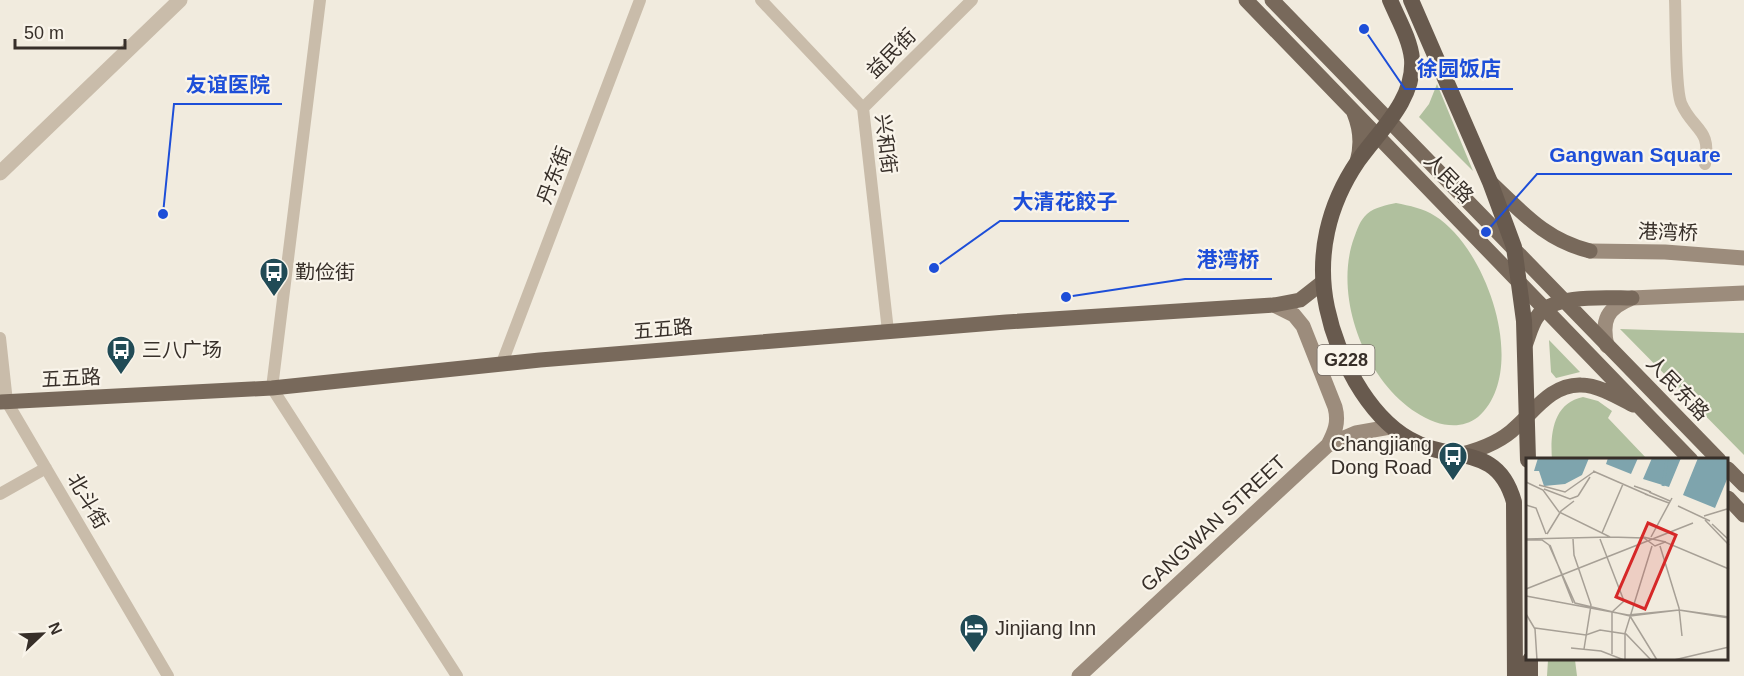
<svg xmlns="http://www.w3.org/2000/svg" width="1744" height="676" viewBox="0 0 1744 676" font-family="Arial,'Noto Sans SC',sans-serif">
<rect width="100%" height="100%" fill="#f1ebde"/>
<!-- green -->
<path fill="#b0c09e" d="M1437,84l36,87 -54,-54 10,-13z
M1396,203c14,3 27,5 39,13 52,32 95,155 43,201 -13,10 -28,10 -43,5 -64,-24 -104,-121 -81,-184 3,-8 6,-18 13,-24 8,-7 20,-9 29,-11z
M1620,329l124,4v122z
M1549,340l31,32 -24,6 -5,-6z
M1583,397l15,4 14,10 -4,7 40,42h-96c-2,-26 1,-57 31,-63z
M1548,660h27l2,16h-30z"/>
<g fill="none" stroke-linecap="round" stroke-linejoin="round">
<!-- minor -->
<path stroke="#c9bcaa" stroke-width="12" d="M320,0l-48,388 185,288
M761,0l102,108 25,223
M1675,0c1,21 0,87 6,103 12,28 31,25 24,61
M863,108l109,-108
M0,338l7,64 161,274
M502,363l138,-363
M0,494l46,-26"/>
<!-- tertiary -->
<path stroke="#c9bcaa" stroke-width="15" d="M0,173l180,-173"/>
<!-- secondary -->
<path stroke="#9c8c7c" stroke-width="15" d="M1590,251l75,1 79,6
M1274,305l20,10 9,11 32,81c4,15 0,25 -7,38
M1607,346c-6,-26 0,-38 25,-48l112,-5
M1079,676l249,-231 28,-12 34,-6"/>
<!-- primary -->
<path stroke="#78695b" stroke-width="15" d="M1246,0l445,460
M1272,0l447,460
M1354,113c7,17 8,32 3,49
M1490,182c32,30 55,58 100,69
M1526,343c3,-8 6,-19 11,-26 15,-24 70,-19 95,-19
M0,402l272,-14 268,-28 466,-38 268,-17 26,-5 23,-18
M1462,454c20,-5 39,-12 54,-27 19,-17 36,-43 65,-42 17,0 37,12 52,20
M1728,469l16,16
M1728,498l16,17"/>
<!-- trunk -->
<path stroke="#685a4e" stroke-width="16" d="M1390,0c8,19 20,39 22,59 3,41 -33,72 -54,102 -30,44 -42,95 -31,147 10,47 39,106 82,131 42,25 88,2 105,63l1,174
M1411,0l79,182 24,65 10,74 4,139
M1530,660v16"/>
</g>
<!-- icons -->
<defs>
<g id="bus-pin" transform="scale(1.5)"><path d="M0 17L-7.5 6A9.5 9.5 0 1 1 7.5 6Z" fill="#214b56" stroke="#f9f4ea"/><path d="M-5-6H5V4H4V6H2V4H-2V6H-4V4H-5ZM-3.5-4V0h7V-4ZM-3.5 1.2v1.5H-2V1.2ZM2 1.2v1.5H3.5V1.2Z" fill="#fff"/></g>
<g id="hotel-pin" transform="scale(1.5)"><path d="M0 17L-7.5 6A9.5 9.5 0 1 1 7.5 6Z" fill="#214b56" stroke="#f9f4ea"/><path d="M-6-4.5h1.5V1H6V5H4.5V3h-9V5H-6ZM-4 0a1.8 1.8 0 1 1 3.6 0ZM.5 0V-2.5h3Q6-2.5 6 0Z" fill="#fff"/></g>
</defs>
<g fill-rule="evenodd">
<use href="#bus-pin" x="274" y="272"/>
<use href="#bus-pin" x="121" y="350"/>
<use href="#bus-pin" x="1453" y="456"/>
<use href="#hotel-pin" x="974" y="628"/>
</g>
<g text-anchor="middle" stroke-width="4.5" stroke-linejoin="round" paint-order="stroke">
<!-- shield labels -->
<rect fill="#f9f4ea" stroke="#716a63" stroke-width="1.5" x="1317.5" y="345" width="57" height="30" rx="4.5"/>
<g font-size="18" font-weight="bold" fill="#372f29">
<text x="1346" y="366">G228</text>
</g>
<!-- street labels -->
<g font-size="20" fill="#372f29" stroke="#f9f4ea">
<text transform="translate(891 53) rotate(-45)" y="7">益民街</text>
<text transform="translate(886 144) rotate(83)" y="7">兴和街</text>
<text transform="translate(554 175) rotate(-69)" y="7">丹东街</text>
<text transform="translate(1449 178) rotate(46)" y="7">人民路</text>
<text transform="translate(1668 232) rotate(2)" y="7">港湾桥</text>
<text transform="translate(663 329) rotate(-5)" y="7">五五路</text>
<text transform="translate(71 378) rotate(-3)" y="7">五五路</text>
<text transform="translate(1678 388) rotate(46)" y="7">人民东路</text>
<text transform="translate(88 501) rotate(60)" y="7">北斗街</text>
<text transform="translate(1213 523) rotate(-43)" y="7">GANGWAN STREET</text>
</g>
<!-- poi labels -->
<g font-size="20" fill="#372f29" stroke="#f9f4ea" text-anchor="start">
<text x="295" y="279">勤俭街</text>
<text x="142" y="357">三八广场</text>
<text x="1432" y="451" text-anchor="end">Changjiang<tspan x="1432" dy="23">Dong Road</tspan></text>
<text x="995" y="635">Jinjiang Inn</text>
</g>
</g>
<!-- overview -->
<g transform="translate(1526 458)">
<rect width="202" height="202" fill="#f1ebde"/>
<path d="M12,0l30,1 21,-1 -7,17 -17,9 -21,2 -5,-15h-5zM82,0h30l-7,16 -25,-10zM126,0h29l-12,29 -26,-8zM172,0h30v19l-13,31 -32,-13z" fill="#7ea4ad"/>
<path fill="none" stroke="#7ea4ad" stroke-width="3" d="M137,28l4,-28"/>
<path fill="none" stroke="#a7a096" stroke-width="1.5" d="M67,13l55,24M0,24l17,8 16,22 51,25 34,1 11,8 10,-4 64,27M13,27l26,7 30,-21M108,28l17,6M18,31l26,10 8,-3M123,34l21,9M119,36l24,9M52,38l12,-19M0,47l10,3 10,26M152,48l32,15M178,58l23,-7M179,62l24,25M186,66l17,16M76,75l21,-49M21,76l14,-23 13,-10M117,79l23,5M125,79l21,-39M0,81l84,-2M47,81l1,16 17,50 -7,44M74,81l24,62 -12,11v42M0,82h16l7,5 26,58 55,13 49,-6 50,8M24,87l23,58M134,88l19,62 3,28M0,131l167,-66M0,138l102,19 51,-5 50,7M0,156l9,15 2,31M104,158l27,44M9,170l51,7 14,-5 26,4 25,26M45,190l30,3 23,9M99,202v-27l27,-87M148,202l55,-13"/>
<path fill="#d62828" fill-opacity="0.15" stroke="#d62828" stroke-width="3" d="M122,65l28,12 -31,74 -29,-12z"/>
<rect width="202" height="202" fill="none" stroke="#372f29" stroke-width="3"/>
</g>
<!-- callouts -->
<path fill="none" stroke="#1d4ed8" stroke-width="2" d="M1364 29L1405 89H1513M163 214L174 104H282M1486 232L1537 174H1732M934 268L1000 221H1129M1066 297L1185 279H1272"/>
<g fill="#1d4ed8" stroke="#f9f4ea" stroke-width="2">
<circle cx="1364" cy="29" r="6"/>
<circle cx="163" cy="214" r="6"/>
<circle cx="1486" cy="232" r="6"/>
<circle cx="934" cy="268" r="6"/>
<circle cx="1066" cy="297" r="6"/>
</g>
<g font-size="21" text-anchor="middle" font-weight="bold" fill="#1d4ed8" stroke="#f9f4ea" stroke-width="4.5" stroke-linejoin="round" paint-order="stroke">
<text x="1459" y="76">徐园饭店</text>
<text x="228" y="92">友谊医院</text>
<text x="1635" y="162">Gangwan Square</text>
<text x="1065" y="209">大清花餃子</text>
<text x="1228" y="267">港湾桥</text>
</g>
<!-- north arrow -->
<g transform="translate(42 634) rotate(67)" stroke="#f9f4ea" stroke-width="4.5" paint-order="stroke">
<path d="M0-4.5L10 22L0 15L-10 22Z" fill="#372f29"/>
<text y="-9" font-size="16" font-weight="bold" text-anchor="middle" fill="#372f29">N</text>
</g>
<!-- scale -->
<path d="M15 39v9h110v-9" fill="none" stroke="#372f29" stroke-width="3"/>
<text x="24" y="39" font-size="18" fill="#372f29" stroke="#f9f4ea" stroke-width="4.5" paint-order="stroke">50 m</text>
</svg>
